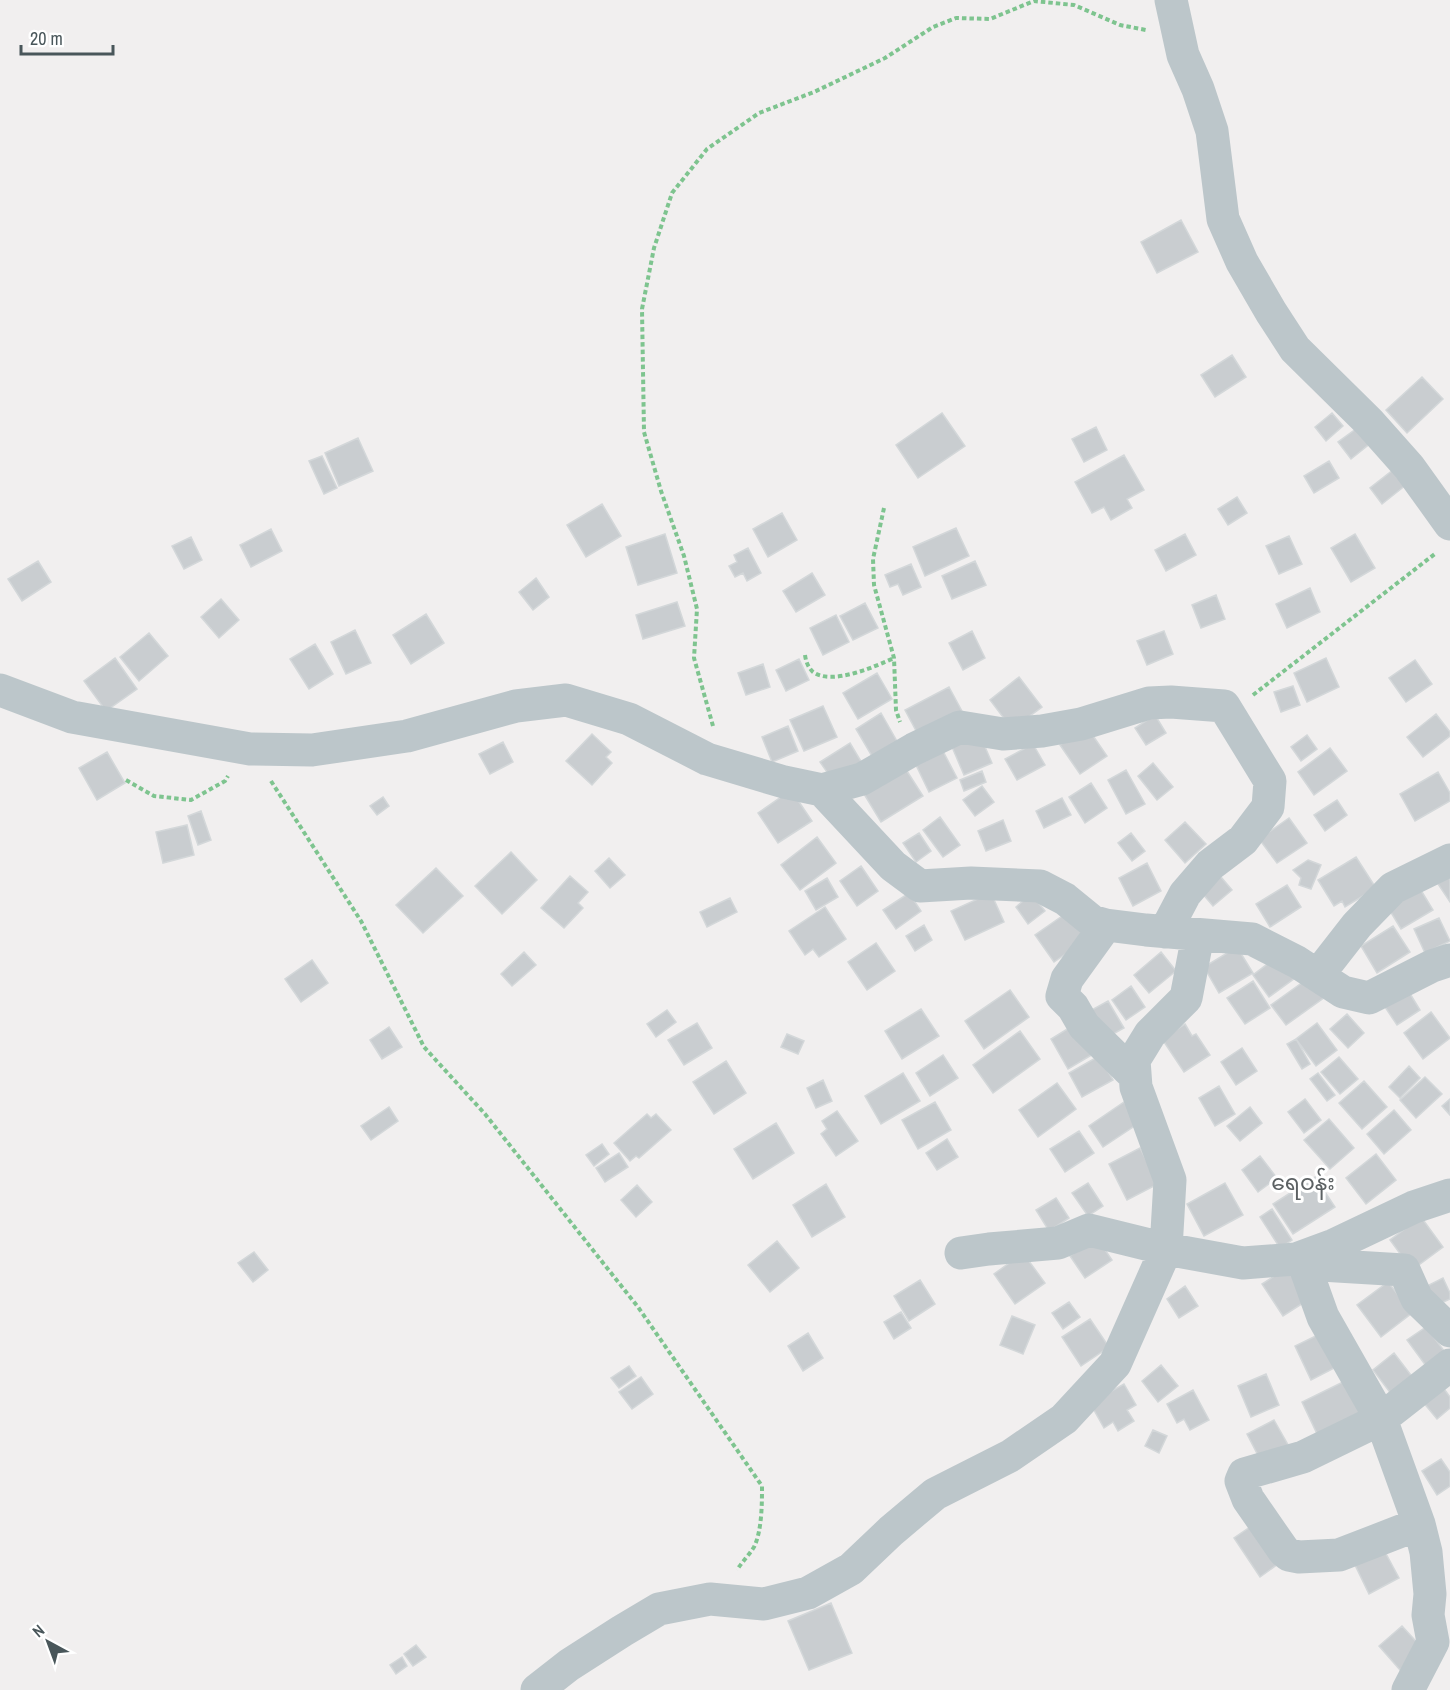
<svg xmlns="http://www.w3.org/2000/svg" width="1450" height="1690" viewBox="0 0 1450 1690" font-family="'Archivo Narrow','Noto Sans Myanmar',sans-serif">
<rect width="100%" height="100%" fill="#f1efef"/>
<!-- building -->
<path fill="#c9cdd0" stroke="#d3d7d9" stroke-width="1.5" d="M1181,220l17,32 -41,21 -16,-31z
M1232,355l14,22 -31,20 -14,-22z
M1422,377l21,22 -36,34 -21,-23z
M942,413l23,33 -47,32 -22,-33z
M1332,413l11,13 -17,15 -11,-14z
M1360,426l12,16 -21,17 -13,-17z
M1096,427l11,23 -23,12 -12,-23z
M358,438l15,33 -34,15 -14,-33z
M1124,455l20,35 -17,9 5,9 -21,12 -7,-13 -12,6 -17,-31z
M322,456l15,32 -13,6 -15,-33z
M1329,461l10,17 -25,15 -10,-17z
M1398,466l13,15 -29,23 -12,-16z
M1237,497l10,16 -19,12 -10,-16z
M602,504l19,32 -35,21 -19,-32z
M782,513l15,27 -29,17 -15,-28z
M956,528l13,28 -44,20 -12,-29z
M271,529l11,22 -31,16 -11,-22z
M665,534l12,39 -39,12 -12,-38z
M1185,534l11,21 -30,16 -11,-21z
M1355,534l20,34 -24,14 -20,-34z
M1289,536l13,28 -23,10 -13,-28z
M191,537l11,23 -18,9 -12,-23z
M748,548l13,25 -14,8 -4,-8 -8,4 -6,-11 8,-4 -3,-7z
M38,561l13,21 -29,19 -14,-22z
M975,561l11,24 -34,14 -10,-23z
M911,564l10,23 -18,8 -5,-11 -8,3 -5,-12z
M812,573l13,22 -29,17 -13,-21z
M536,578l13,19 -16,13 -14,-18z
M1310,588l10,24 -33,16 -11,-24z
M1216,595l9,24 -24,9 -9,-23z
M221,599l18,21 -20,18 -18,-21z
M677,602l8,24 -42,13 -7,-24z
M865,603l13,25 -25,12 -13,-24z
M426,614l18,29 -33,21 -18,-29z
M836,615l13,27 -26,13 -13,-27z
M355,630l16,33 -25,11 -15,-32z
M972,631l13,27 -22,12 -14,-27z
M1164,631l9,23 -26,11 -10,-24z
M149,633l19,23 -29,25 -19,-24z
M315,644l18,30 -24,15 -19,-30z
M115,658l22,31 -31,22 -22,-30z
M1326,658l13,29 -32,15 -13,-29z
M799,659l10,21 -23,11 -10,-21z
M1415,660l17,24 -26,18 -17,-24z
M763,664l7,23 -24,8 -8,-22z
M877,673l15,26 -34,20 -15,-26z
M1019,677l23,30 -30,22 -22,-29z
M1293,686l7,19 -19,7 -7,-20z
M949,687l14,26 -41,29 -17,-32z
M823,706l14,31 -33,14 -14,-31z
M881,713l17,30 -25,15 -17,-29z
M1436,714l14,18v4l-27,21 -16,-20z
M1155,715l11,18 -20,12 -11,-17z
M788,726l10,25 -26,11 -10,-25z
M1087,727l20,29 -27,18 -20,-29z
M592,734l19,18 -5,5 6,6 -20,22 -26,-24z
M980,735l12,28 -28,12 -12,-28z
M1307,735l10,14 -16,12 -10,-14z
M503,742l10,20 -23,12 -11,-20z
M850,743l12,20 -28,19 -14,-20z
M1033,744l12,21 -28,15 -12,-21z
M1330,748l17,23 -33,24 -16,-23z
M943,751l14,27 -28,14 -13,-27z
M107,752l18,31 -28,17 -18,-32z
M1153,763l20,24 -16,13 -19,-24z
M905,768l18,28 -42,26 -17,-28z
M1126,770l19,34 -19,10 -18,-34z
M982,771l4,11 -22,9 -4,-11z
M1438,772l12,21v8l-35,20 -15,-27z
M1091,783l16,25 -22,15 -16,-26z
M982,786l12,16 -19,14 -12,-16z
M791,790l21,31 -34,22 -20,-30z
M383,797l6,9 -12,9 -7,-9z
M1062,798l9,17 -27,13 -8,-17z
M1337,800l10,15 -22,16 -11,-16z
M201,811l10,29 -13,5 -10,-29z
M940,817l20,28 -17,12 -20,-27z
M1289,818l18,25 -30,20 -18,-24z
M1003,820l8,21 -25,10 -8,-20z
M1185,822l21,22 -21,19 -20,-23z
M187,825l7,30 -31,8 -7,-31z
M919,833l12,18 -15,11 -13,-19z
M1131,833l14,18 -13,10 -14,-18z
M817,837l19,26 -36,27 -19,-25z
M511,852l26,28 -35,34 -27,-28z
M1356,857l20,31 -31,19 -3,-6 -8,5 -16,-26z
M609,858l16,17 -15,13 -15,-17z
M1308,860l13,5 -10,24 -12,-4 2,-7 -8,-8z
M1147,863l14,28 -28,15 -14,-28z
M861,866l17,25 -21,15 -17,-25z
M436,868l27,28 -40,37 -27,-28z
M1215,870l17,20 -19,16 -17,-20z
M1450,875v27l-12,-18z
M570,876l18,16 -10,11 5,5 -19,20 -23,-20z
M827,878l11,19 -22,13 -11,-19z
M1287,885l14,22 -31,20 -14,-23z
M1419,887l14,23 -32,19 -14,-23z
M909,893l12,18 -25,18 -13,-19z
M991,893l13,29 -39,18 -14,-29z
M1031,894l14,17 -17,13 -12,-17z
M730,898l7,14 -30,15 -7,-15z
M825,907l21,32 -27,18 -6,-8 -8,6 -16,-24z
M1068,912l19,27 -33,23 -19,-27z
M1439,918l11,23 -25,12 -11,-24z
M924,925l8,15 -17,11 -9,-15z
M1393,926l17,26 -33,21 -16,-27z
M876,943l19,28 -28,19 -19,-28z
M1237,947l16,26 -34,20 -15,-26z
M524,952l12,13 -24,21 -11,-12z
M1161,952l15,19 -27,22 -15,-18z
M1278,956l17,22 -26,19 -16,-22z
M312,960l16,23 -27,19 -16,-23z
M1310,977l15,20 -39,28 -15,-20z
M1253,981l17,27 -25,16 -18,-26z
M1131,986l14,21 -19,13 -14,-20z
M1010,990l19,27 -45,32 -19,-28z
M1409,992l11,18 -23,15 -12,-18z
M1108,1001l16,27 -20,11 -16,-27z
M921,1009l18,27 -37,23 -17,-28z
M667,1010l9,12 -20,15 -9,-13z
M1431,1012l19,26 -27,21 -19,-26z
M1347,1014l17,19 -16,15 -18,-19z
M697,1023l15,25 -28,17 -16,-25z
M1077,1023l18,30 -27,16 -17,-30z
M1317,1023l20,27 -21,16 -20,-27z
M1185,1024l7,12 4,-2 14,21 -26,17 -22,-33z
M389,1027l13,20 -20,12 -12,-19z
M1020,1031l20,28 -47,34 -20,-28z
M787,1034l17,7 -6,13 -17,-7z
M1296,1039l14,25 -8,5 -15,-25z
M1242,1048l15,23 -21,14 -15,-23z
M943,1055l15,23 -28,18 -14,-23z
M1099,1056l14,24 -31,17 -13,-24z
M1339,1057l19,22 -18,15 -19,-22z
M726,1061l20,32 -32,21 -21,-32z
M1409,1066l11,12 -20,20 -11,-11z
M903,1073l17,28 -39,23 -16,-28z
M1318,1073l17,22 -8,6 -17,-22z
M1425,1077l17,17 -26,24 -16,-18z
M823,1080l9,21 -16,7 -9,-20z
M1364,1081l23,26 -25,22 -23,-26z
M1057,1083l19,26 -38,28 -19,-27z
M1219,1086l16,28 -20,12 -16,-28z
M1305,1099l16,21 -17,13 -16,-21z
M1450,1099v16l-8,-9z
M935,1102l16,28 -33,19 -16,-29z
M1124,1102l15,21 -36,24 -14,-21z
M389,1107l9,14 -27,19 -10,-14z
M1250,1107l12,16 -22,18 -13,-15z
M1394,1110l17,20 -27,24 -17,-20z
M837,1111l21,30 -22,15 -15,-22 6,-5 -5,-8z
M647,1114l4,4 5,-4 15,16 -32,28 -3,-2 -6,5 -16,-18z
M1329,1119l25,29 -24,21 -26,-29z
M776,1123l18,30 -41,26 -19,-30z
M1079,1131l15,22 -29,19 -15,-23z
M947,1139l11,18 -21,13 -11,-17z
M602,1144l7,10 -15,12 -8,-11z
M1140,1148l18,36 -31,16 -18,-36z
M619,1153l9,14 -23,15 -9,-14z
M1376,1154l20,26 -30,24 -20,-26z
M1260,1156l17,22 -19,14 -16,-22z
M1315,1177l20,30 -42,27 -20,-30z
M1088,1183l15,23 -15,10 -16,-23z
M1225,1183l18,32 -39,21 -17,-32z
M826,1184l19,33 -33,20 -19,-32z
M637,1185l15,17 -16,15 -15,-17z
M1056,1198l13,20 -20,13 -13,-21z
M1272,1209l20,31 -12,8 -20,-31z
M1421,1217l22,30 -31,23 -22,-30z
M1097,1238l15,22 -27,18 -15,-22z
M777,1241l22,27 -29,24 -22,-27z
M254,1252l14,18 -15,12 -15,-19z
M1023,1253l22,30 -30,21 -21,-30z
M1290,1266l21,32 -28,18 -21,-32z
M1443,1278l7,15v6l-17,8 -10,-19z
M920,1280l15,24 -26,17 -15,-25z
M1388,1282l24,31 -31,24 -24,-32z
M1185,1286l13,20 -19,12 -12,-19z
M1069,1302l11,15 -17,12 -11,-16z
M901,1312l10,16 -17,11 -10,-17z
M1012,1316l23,9 -12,29 -23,-9z
M1090,1319l19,28 -28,19 -19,-29z
M1426,1327l22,29 -19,14 -22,-30z
M1328,1330l16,33 -33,17 -16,-34z
M808,1333l15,25 -20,13 -15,-25z
M1394,1353l20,26 -22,16 -19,-25z
M1161,1365l17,21 -20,16 -16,-21z
M629,1366l7,10 -17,12 -8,-10z
M1266,1374l13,31 -28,12 -13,-31z
M641,1377l12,17 -21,15 -13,-17z
M1351,1378l17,36 -49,24 -17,-36z
M1124,1384l12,21 -9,5 7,11 -16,10 -5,-9 -9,6 -14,-25z
M1442,1386l8,11v11l-13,11 -14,-17z
M1193,1390l16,30 -19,10 -6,-11 -7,4 -10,-19z
M1274,1420l17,30 -28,15 -16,-31z
M1153,1430l14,6 -8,17 -14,-7z
M1441,1459l9,13v14l-13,9 -15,-24z
M1253,1525l25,39 -18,13 -26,-39z
M1384,1550l15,28 -30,16 -14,-29z
M831,1603l21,50 -43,17 -21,-49z
M1402,1626l21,23 -23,21 -21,-24z
M416,1645l10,12 -13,9 -9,-12z
M402,1657l5,9 -11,8 -6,-9z"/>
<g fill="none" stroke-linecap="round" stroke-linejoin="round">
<!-- path -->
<path stroke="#7ec48f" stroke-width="4" stroke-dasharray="4.5 3" stroke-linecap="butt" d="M884,508l-11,51 1,26 20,73 2,52 4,12
M805,655c1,7 3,12 8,17 19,14 63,-6 81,-14
M1253,695l183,-142
M713,726l-19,-68 3,-49 -13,-53 -23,-65 -17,-59 -2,-123 12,-61 18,-55 35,-44 52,-36 55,-21 71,-34 48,-31 23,-9 34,1 44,-18 40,4 46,20 26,5
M126,780l28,16 37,4 34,-19 3,-5
M271,781l90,140 63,126 61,67 153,193 124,179c0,17 0,45 -8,61 -5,8 -12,15 -17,23"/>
<!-- minor -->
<path stroke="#bcc6ca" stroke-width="33" d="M1171,0l12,55 15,34 14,42 11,88 19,43 29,50 24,37 74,73 40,45 41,57
M0,690l72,27 178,32 62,1 95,-14 109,-30 50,-6 63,19 78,40 77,23 38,8 71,76 27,20 51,-3 69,3 25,13 27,22 14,4 40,5 106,9 45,23 46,30 26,6 63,-32 18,-6
M822,790l40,-11 52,-30 46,-22 43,7 39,-3 39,-7 68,-21 22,-1 53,4 46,75 -2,26 -25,33 -33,25 -25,29 -20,38
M1106,925l-39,54 -5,17 11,11 11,19 51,50
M1318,975l39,-50 36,-37 57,-28
M961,1253l28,-4 69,-6 31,-13 77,19 77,14 53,-4 38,-14 80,-38 36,-12
M1296,1259l8,5 19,53 58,102 38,105 7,28 4,42 -2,21 5,27 -25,48
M1304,1264l100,6 13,29 33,32
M1419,1524l-80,31 -40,2 -10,-2 -5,-4 -36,-52 -7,-18 3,-7 59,-17 78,-38 69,-54
M537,1690l32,-25 53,-34 37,-22 51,-10 54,5 44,-11 43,-24 40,-38 44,-37 75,-38 54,-37 51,-55 51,-115 4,-69 -34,-93 -2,-27 16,-26 36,-36 12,-63"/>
</g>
<g text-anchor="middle" stroke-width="6" stroke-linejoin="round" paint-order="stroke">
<!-- quarter labels -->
<g font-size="22" fill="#5c6163" stroke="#fff">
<text x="1303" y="1190">ရေဝန်း</text>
</g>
</g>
<!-- north arrow -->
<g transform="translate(48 1642) rotate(319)" stroke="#ffffff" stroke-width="4.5" paint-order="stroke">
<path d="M0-4.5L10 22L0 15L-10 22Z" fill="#49565a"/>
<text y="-9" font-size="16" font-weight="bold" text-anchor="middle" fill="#49565a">N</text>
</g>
<!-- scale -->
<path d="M21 45v9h92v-9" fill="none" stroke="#49565a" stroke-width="3"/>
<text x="30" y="45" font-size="18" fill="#49565a" stroke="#ffffff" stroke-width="4.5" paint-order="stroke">20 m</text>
</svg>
